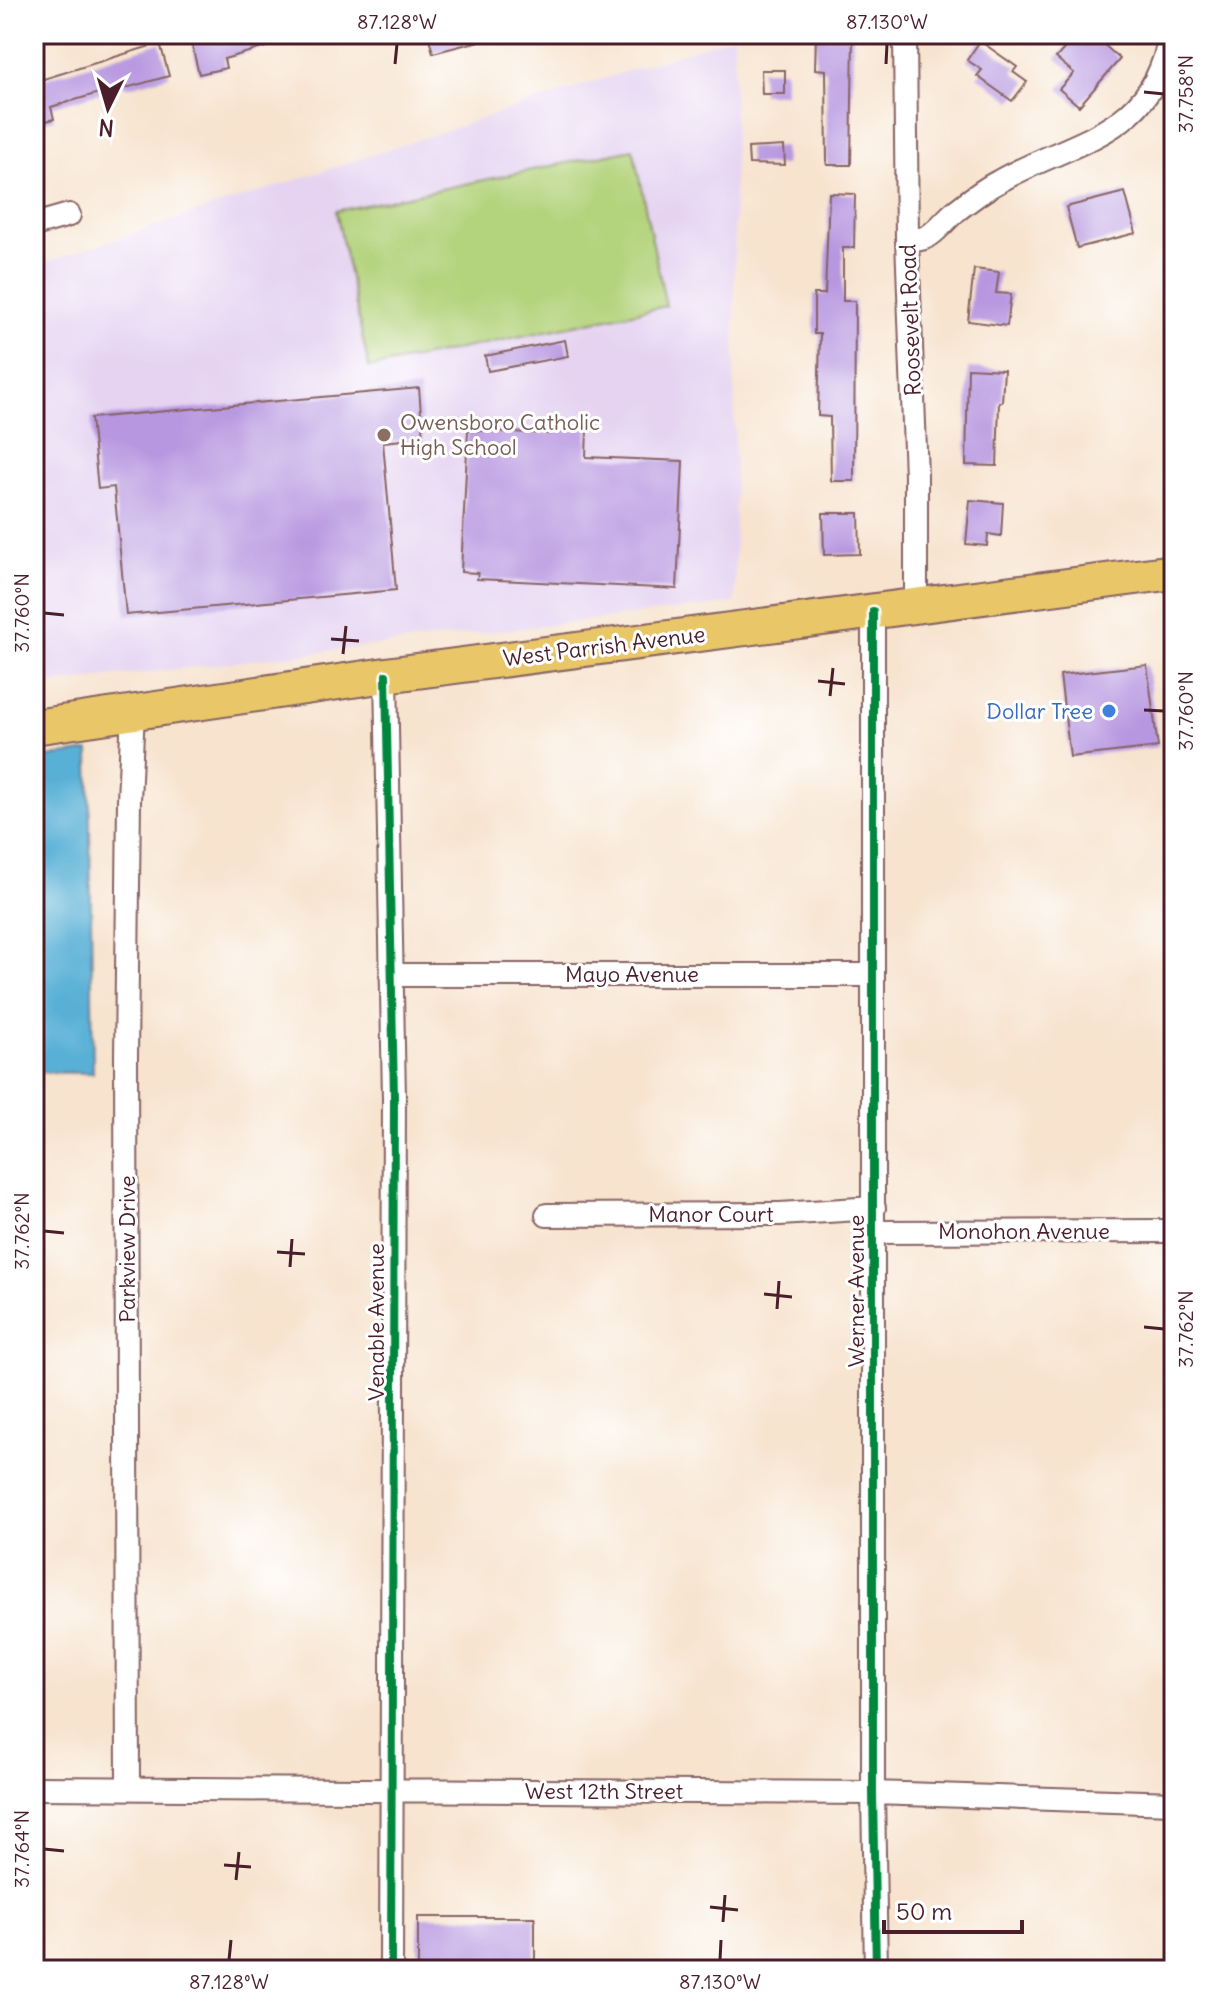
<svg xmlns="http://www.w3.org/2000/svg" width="1208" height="2004" viewBox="0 0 1208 2004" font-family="Delius,sans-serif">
<rect width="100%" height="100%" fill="#fff"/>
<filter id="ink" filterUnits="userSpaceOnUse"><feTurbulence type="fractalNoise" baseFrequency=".0125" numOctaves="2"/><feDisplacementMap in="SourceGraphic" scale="16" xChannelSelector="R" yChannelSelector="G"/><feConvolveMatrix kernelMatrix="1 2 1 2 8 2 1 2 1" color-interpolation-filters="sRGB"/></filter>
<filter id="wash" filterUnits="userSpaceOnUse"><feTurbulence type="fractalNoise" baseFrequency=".006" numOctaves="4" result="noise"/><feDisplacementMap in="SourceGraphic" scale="32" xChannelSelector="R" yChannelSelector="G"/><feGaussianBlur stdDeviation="1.8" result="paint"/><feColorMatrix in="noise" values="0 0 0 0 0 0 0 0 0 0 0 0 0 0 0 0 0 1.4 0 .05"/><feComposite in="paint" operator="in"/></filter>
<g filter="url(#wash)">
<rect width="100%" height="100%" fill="#f7e3ce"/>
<!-- built -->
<path fill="#e5d3f1" d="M734,36l1,567 -701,83v-420z"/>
<!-- green -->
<path fill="#b3d37b" stroke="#7e7953" stroke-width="2" d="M633,149l33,157 -297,62 -33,-157z"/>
<!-- water -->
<path fill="#59b0d6" stroke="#526880" stroke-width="2" d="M89,751l4,322 -59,-1v-313z"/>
<g id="blocks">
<!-- building -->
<path fill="#b797e0" d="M189,34h108v4l-73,21 2,9 -27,6z
M428,34h58l1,5 -54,14z
M816,34h37l-2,131h-24l-1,-95 -11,-1z
M1077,34h15l28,25 -41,47 -20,-17 15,-16 -18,-15z
M980,41l37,26 -4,5 14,10 -15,19 -35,-25 5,-6 -15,-10z
M160,43l9,33 -43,12v-3l-75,22 3,12 -20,5v-42z
M761,70h24v24h-23z
M784,146l1,19 -36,-1 -1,-16z
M1125,192l11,41 -59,15 -11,-41z
M829,193l26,1 -1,54h-11v53h12l-1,180h-23l-1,-64 -12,-1 2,-82h-6v-40h11z
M974,269l25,3 -3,21 15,1 -4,32 -39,-5z
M565,340l3,16 -80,15 -3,-15z
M968,368l36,2 -2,32h-3l-2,64 -31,-1z
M419,388l4,50 -40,4 13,148 -270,25 -12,-128 -16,2 -7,-71z
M552,428l35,1 -1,28 97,4 -6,128 -200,-10 1,-6 -17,-1 7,-142 83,4z
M970,500l33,3 -2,33 -13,-2 -1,12 -21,-2z
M823,513h36l1,41 -36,1z
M1147,665l11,82 -88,10 -10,-82z
M418,1917h117v53h-117z"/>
</g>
</g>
<g filter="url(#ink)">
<use href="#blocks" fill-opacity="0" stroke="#876464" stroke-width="2"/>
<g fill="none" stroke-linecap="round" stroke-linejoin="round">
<!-- minor casing -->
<g stroke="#876464" stroke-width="26">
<path id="minor" d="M905,34l2,206 9,236v129
M34,225l35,-10
M907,240c8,0 16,0 23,-5 10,-7 18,-18 27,-25 13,-10 27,-21 41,-28 72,-42 157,-46 172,-148
M873,611v1182l3,177
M386,675l8,423 -3,872
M391,975h482
M547,1215l233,-1 94,-6
M874,1232l300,-1
M128,1787l-2,-730 3,-256 4,-91
M34,1788l839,5 301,10"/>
</g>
<!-- primary casing -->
<g stroke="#876464" stroke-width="38">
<path id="primary" d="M34,727l352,-52 788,-103"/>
</g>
<!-- minor -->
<use href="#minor" stroke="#fff" stroke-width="22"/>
<!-- primary -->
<use href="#primary" stroke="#e9c769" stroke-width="34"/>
<!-- cycleway casing -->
<g stroke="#fff" stroke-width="13">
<path id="cycleway" d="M873,611v1182l3,177
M386,675l8,423 -3,872"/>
</g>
<!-- cycleway -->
<use href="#cycleway" stroke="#00873e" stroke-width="8"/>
</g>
</g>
<!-- ticks -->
<path fill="none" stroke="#4a1f2b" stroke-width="3" d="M395,64l2,-20M886,64l1,-20M1144,92l20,2M44,613l20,2M331,639l28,2M343,654l3,-28M818,681l27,3M830,696l3,-28M1144,710l20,1M44,1231l20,2M277,1252l28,2M290,1267l2,-28M764,1294l28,3M777,1309l2,-28M1144,1327l20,2M44,1849l20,2M224,1865l27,2M236,1880l3,-28M710,1907l28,3M723,1922l2,-27M229,1960l2,-20M720,1960l1,-20"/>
<!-- markers -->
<circle fill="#8d6e63" stroke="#fff" stroke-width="3" cx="384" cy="435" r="8"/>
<circle fill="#3f7fe0" stroke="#fff" stroke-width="3" cx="1109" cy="711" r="8"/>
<g text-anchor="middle" stroke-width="6" stroke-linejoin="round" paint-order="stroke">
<!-- street labels -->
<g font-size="22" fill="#4a1f2b" stroke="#fff">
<text transform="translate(910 320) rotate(-92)" y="8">Roosevelt Road</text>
<text transform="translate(604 646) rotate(-7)" y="8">West Parrish Avenue</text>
<text x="632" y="982">Mayo Avenue</text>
<text x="711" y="1222">Manor Court</text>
<text x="1024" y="1239">Monohon Avenue</text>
<text transform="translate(127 1249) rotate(-90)" y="8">Parkview Drive</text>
<text transform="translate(856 1291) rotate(-90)" y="8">Werner Avenue</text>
<text transform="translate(376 1322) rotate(-90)" y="8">Venable Avenue</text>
<text x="604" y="1799">West 12th Street</text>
</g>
<!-- education labels -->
<g font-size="22" fill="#785e54" stroke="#fff" text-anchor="start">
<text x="400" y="430">Owensboro Catholic<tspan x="400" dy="25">High School</tspan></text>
</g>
<!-- shop labels -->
<g font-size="22" fill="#366cbe" stroke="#fff" text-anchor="end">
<text x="1093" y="719">Dollar Tree</text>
</g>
</g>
<!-- margin -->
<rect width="1208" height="2004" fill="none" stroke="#fff" stroke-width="88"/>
<!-- north arrow -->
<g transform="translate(108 108) rotate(185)" stroke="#ffffff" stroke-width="6" paint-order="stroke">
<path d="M0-6L14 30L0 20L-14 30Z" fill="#4a1f2b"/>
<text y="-12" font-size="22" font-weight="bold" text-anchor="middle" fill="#4a1f2b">N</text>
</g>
<!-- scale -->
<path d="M884 1920v12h138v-12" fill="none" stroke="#4a1f2b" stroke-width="4"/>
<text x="896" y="1920" font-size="24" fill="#4a1f2b" stroke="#ffffff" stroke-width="6" paint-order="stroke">50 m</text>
<rect x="44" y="44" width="1120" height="1916" fill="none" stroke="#4a1f2b" stroke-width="3"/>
<g font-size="20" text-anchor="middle" fill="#4a1f2b">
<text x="397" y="29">87.128°W</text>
<text x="887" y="29">87.130°W</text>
<text transform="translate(1186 94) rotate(-90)" y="7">37.758°N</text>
<text transform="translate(22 613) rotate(-90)" y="7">37.760°N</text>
<text transform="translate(1186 711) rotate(-90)" y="7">37.760°N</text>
<text transform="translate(22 1231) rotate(-90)" y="7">37.762°N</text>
<text transform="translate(1186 1329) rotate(-90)" y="7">37.762°N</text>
<text transform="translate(22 1849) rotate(-90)" y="7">37.764°N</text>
<text x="229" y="1989">87.128°W</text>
<text x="720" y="1989">87.130°W</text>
</g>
</svg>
